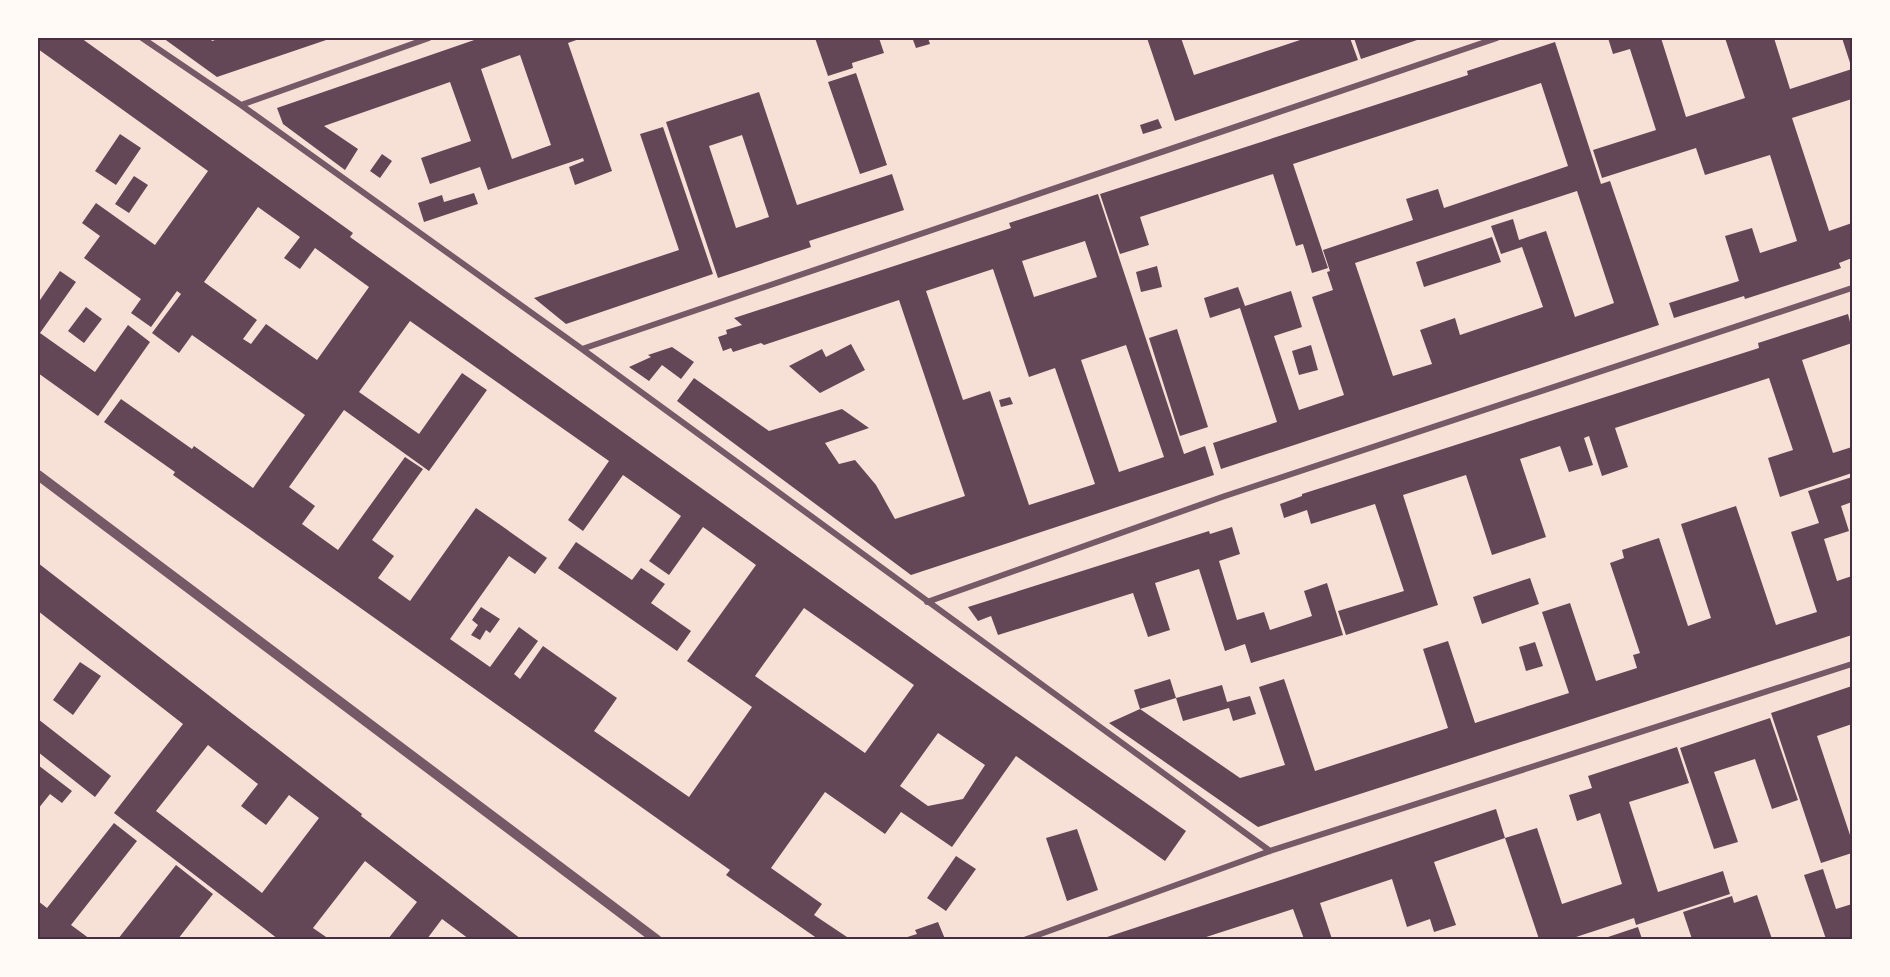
<svg xmlns="http://www.w3.org/2000/svg" width="1890" height="977" viewBox="0 0 1890 977" font-family="'DejaVu Sans',sans-serif">
<rect width="100%" height="100%" fill="#f7e1d7"/>
<!-- building -->
<path fill="#644757" fill-rule="evenodd" d="M38,38h43l272,195 -3,4 603,431 233,163 -21,30 -149,-105 -64,91 -51,-35 -16,22 -60,-42 -54,76 51,36 -8,11 36,24h-32l-92,-64 4,-5 -557,-395 2,-3 -71,-50 17,-23 71,50 2,-3 59,42 52,-73 -113,-80 -13,18 -27,-20 29,-39 -4,-3 -26,36 -20,-14 10,-14 -57,-41 16,-22 -18,-13 14,-20 59,42 53,-74 -170,-122zM258,207l42,30 -16,21 16,11 15,-21 54,39 -52,73 -51,-36 -15,20 -8,-5 14,-19 -53,-38zM410,321l199,140 -41,59 15,11 40,-56 58,41 -32,45 20,14 34,-48 53,38 -69,96 65,46 -63,90 -95,-66 23,-33 -74,-52 -23,33 -6,-5 24,-33 -19,-14 -29,40 -40,-28 59,-83 26,18 12,-16 -48,-34 -23,-16 -66,93 -32,-23 16,-22 -22,-16 51,-71 -18,-12 -67,93 -36,-26 13,-18 -26,-19 55,-77 85,61 58,-81 -25,-17 -43,61 -60,-42zM804,608l110,77 -49,68 -110,-77zM938,733l47,32 -22,34 -35,7 -28,-20z
M163,38h47l2,3 9,-3h111l-115,39z
M480,38h102l-14,5 44,128 -37,14 -6,-18 15,-6 -1,-3 -95,32 -8,-23 -50,17 -9,-26 50,-17 -21,-59 -126,44 34,23 -13,21 -62,-46 -6,-16zM520,55l31,90 -39,14 -31,-90z
M815,38h64l5,15 -32,10 1,5 -25,8z
M921,38h7l2,6 -14,4 -3,-8z
M1147,38h34l13,37 112,-37h44l8,22 -183,61z
M1354,38h69l-62,21z
M1608,38h53l25,79 59,-19 -20,-60h49l16,51 62,-20 -10,-31h10v61l-60,19 37,113 23,-8v35l-13,5 2,5 -96,31 -1,-3 -70,22 -5,-15 70,-22 -14,-45 27,-8 8,25 37,-12 -27,-86 -65,20 -9,-27 -94,30 -9,-28 63,-20 -26,-81 -17,5z
M1555,42l46,142 9,-3 49,144 -438,144 -8,-26 64,-21 -37,-114 -30,10 -6,-20 34,-11 7,19 46,-15 11,36 -28,9 25,74 45,-15 -32,-98 21,-7 -6,-18 3,-1 -7,-21 90,-30 -7,-21 32,-10 6,19 124,-42 -27,-83 -248,81 35,104 -16,5 -9,-29 -7,2 -23,-72 -133,43 9,28 -29,9 -20,-60 368,-119 -1,-4zM1577,191l37,112 -39,14 -29,-86 -27,9 -6,-21 -22,7 10,28 21,-7 21,60 -83,28 -5,-17 -35,12 12,34 -39,12 -38,-113z
M856,73l31,92 -27,9 -32,-92z
M759,92l38,113 95,-31 12,36 -95,31 2,6 -93,31 -52,-156zM742,135l27,82 -33,11 -27,-82z
M1158,119l4,9 -19,6 -3,-9z
M663,127l50,147 -147,50 -32,-26 145,-48 -39,-116z
M120,134l21,14 -25,37 -21,-14z
M382,154l10,7 -12,17 -10,-7z
M134,176l14,9 -19,28 -14,-9z
M474,193l4,11 -54,18 -6,-19 24,-8 2,7z
M1098,194l86,260 21,-8 9,29 -303,100 -234,-174 17,-23 75,53 73,-22 27,19 -44,15 14,21 16,-4 21,25 19,34 70,-23 -66,-196 -135,45 -3,-2 -28,9 -2,-4 -8,3 -5,-14 9,-3 -1,-4 16,-5 -8,-7 277,-90 -2,-5zM1085,241l12,36 -63,20 -12,-36zM993,269l36,108 26,-9 40,116 -66,21 -39,-114 -27,9 -37,-109zM1126,345l38,112 -45,15 -38,-112z
M1492,237l9,25 -77,25 -8,-25z
M1157,266l5,21 -21,5 -5,-20z
M60,271l16,11 -36,51 55,39 33,-47 22,17 -52,74 -60,-43v-70z
M86,307l16,12 -18,24 -16,-12z
M1848,314l4,16v13l-50,17 31,93 19,-6v26l-72,24 -12,-39 25,-8 -24,-72 -154,50 13,39 -26,9 -13,-40 -5,2 9,27 -24,7 -9,-26 -40,13 26,78 -54,18 -26,-80 -63,20 35,110 -92,30 -8,-24 66,-20 -29,-87 -64,20 -4,-14 -23,8 -4,-14 22,-8v-2l457,-146 -1,-5z
M1177,329l31,98 -28,9 -31,-98z
M851,344l14,26 -45,23 -31,-27 33,-17 4,8z
M1311,345l7,25 -19,5 -7,-24z
M672,347l22,15 -13,17 -19,-14 -13,16 -20,-14 22,-10 -3,-2z
M1010,397l3,7 -12,3 -2,-7z
M1852,477v25l-11,4 8,25 -25,8 13,42 15,-5v59l-594,192 -149,-104 31,-14 -6,-19 36,-11 6,19 -36,11 100,69 45,-13 -26,-78 25,-8 31,92 133,-43 -25,-79 25,-8 27,82 94,-30 -27,-81 28,-9 26,78 41,-13 -4,-13 7,-2 -30,-90 14,-5 -2,-8 37,-12 29,88 23,-8 -30,-94 55,-18 40,119 41,-13 -26,-80 28,-9 -11,-32z
M1232,527l8,27 -21,7 18,59 27,-8 6,18 42,-14 -8,-25 23,-8 16,52 -92,28 -6,-19 -20,7 -26,-82 -44,14 15,47 -22,7 -15,-44 -135,42 -7,-19 -13,5 -10,-14 241,-76 1,3z
M576,542l56,38 9,-12 24,16 -14,19 40,28 -14,20 -119,-83z
M38,563l324,251 -1,2 160,123h-52l-27,-20 -15,20h-39l29,-37 -52,-41 -52,67 16,11h-51l-164,-126 69,-89 -145,-113zM208,745l50,39 -17,22 25,19 23,-30 30,23 -57,75 -106,-82z
M1530,578l9,26 -57,20 -9,-27z
M481,607l19,12 -10,14 -4,-3 -6,10 -9,-5 7,-10 -6,-5z
M1535,642l8,24 -17,5 -7,-24z
M80,662l21,14 -28,39 -20,-15z
M1222,685l5,17 23,-6 6,18 -23,7 -4,-13 -46,13 -7,-23z
M1852,686v38l-35,12 35,105v12l-31,10 -50,-150z
M1770,718l28,82 -26,9 -17,-50 -41,13 24,70 -24,7 -34,-101z
M38,719l73,57 -16,21 -57,-45z
M1677,747l12,36 -60,19 29,90 65,-21 7,23 -94,31 -2,-7 -61,20 1,1h-35l-34,-101 32,-10 25,76 60,-20 -22,-71 -23,8 -8,-26 23,-7 -4,-12z
M38,765l34,26 -10,12 -12,-9 -12,15z
M1496,809l9,29 -71,24 22,63 -22,7 -4,-13 -23,8 -15,-48 -72,24 12,36h-28l-11,-30 -93,30h-99z
M114,823l23,18 -66,84 19,14h-52v-38l9,7z
M1077,829l21,61 -31,11 -21,-63z
M956,856l20,13 -30,42 -19,-13z
M176,865l37,29 -35,45h-60z
M1823,869l13,40 16,-5v35h-26l-22,-64z
M1757,895l15,44h-80l-9,-27 49,-16 2,7z
M938,922l7,17h-44l16,-5 -2,-4z
M1638,927l4,12h-33l-1,-2z"/>
<g fill="none" stroke-linecap="round" stroke-linejoin="round">
<!-- minor -->
<path stroke="#755966" stroke-width="6" d="M142,38l99,67 341,244 688,502
M241,105l188,-67
M582,349l915,-311
M927,602l295,-105 630,-209
M1024,940l246,-89 582,-187"/>
<!-- tertiary -->
<path stroke="#755966" stroke-width="10" d="M38,475l619,465"/>
</g>
<!-- border -->
<rect width="1890" height="977" fill="none" stroke="#fffaf5" stroke-width="78"/>
<rect x="39" y="39" width="1812" height="899" fill="none" stroke="#4a2c40" stroke-width="2"/>
</svg>
